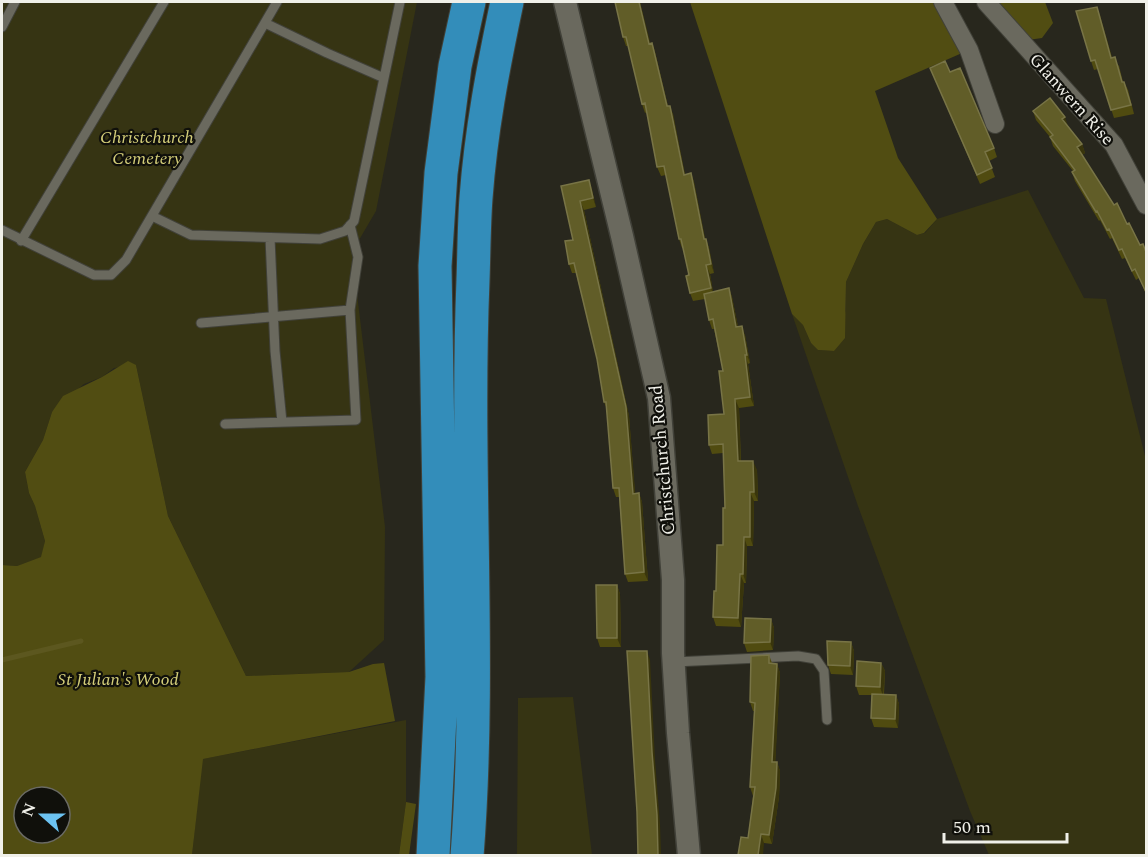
<svg xmlns="http://www.w3.org/2000/svg" width="1148" height="857" viewBox="0 0 1148 857" font-family="Spectral,serif">
<rect width="100%" height="100%" fill="#28271d"/>
<!-- green -->
<path fill="#363413" d="M2,2h415l-41,209 -24,41 33,275 -1,113 -35,32 -103,4 -78,-160 -32,-151 -22,3 -12,9 -18,7 -32,28 -9,28 -18,32 4,21 6,13 10,35 -3,16 -25,9 -15,-1z
M1028,190l56,108 22,1 39,157h1v399h-157l-19,-44 -112,-305 -66,-192 11,11 8,18 7,7 16,1 12,-41v-28l17,-38 13,-22 11,-3 30,16 8,-2 12,-14z
M573,697l19,158h-75l1,-157z
M406,720v82l-7,53 -207,1 10,-97z"/>
<!-- forest -->
<path fill="#514d12" fill-rule="evenodd" d="M690,2h253l26,48 -94,41 23,67 39,61 -13,14 -7,2 -30,-16 -11,3 -13,22 -17,38 -1,56 -11,13 -16,-1 -7,-7 -8,-18 -11,-11z
M986,2h59l8,21 -11,15 -21,3z
M128,361l8,4 32,151 78,160 103,-4 24,-8 11,-1 11,58 -192,38 -11,96h-190v-290l15,1 24,-9 4,-16 -10,-35 -6,-13 -4,-21 18,-32 9,-28 11,-16 39,-19zM24,797h36v36h-36z
M406,802l10,2 -7,51h-10z"/>
<g fill="none" stroke-linecap="round" stroke-linejoin="round">
<!-- stream -->
<path stroke="#5c571f" stroke-width="5" d="M2,660l79,-19"/>
<!-- service casing -->
<g stroke="#414139" stroke-width="11">
<path id="service" d="M265,23l62,30 57,25
M2,27l13,-25
M152,216l39,19 129,4 25,-8 9,-10 46,-219
M2,230l92,45h17l15,-15 151,-258
M270,238l5,113 7,71
M21,241l143,-239
M201,323l149,-13
M225,424l131,-4 -6,-110 8,-53 -8,-32
M674,662l124,-6 18,3 8,12 3,49"/>
</g>
<!-- minor casing -->
<g stroke="#414139" stroke-width="20">
<path id="minor" d="M943,2l26,48 26,74
M986,2l128,143 32,60"/>
</g>
<!-- tertiary casing -->
<g stroke="#414139" stroke-width="25">
<path id="tertiary" d="M565,2l57,234 37,162 14,182v73l5,80 11,123"/>
</g>
<!-- motorway casing -->
<g stroke="#414139" stroke-width="35">
<path id="motorway" d="M433,856l9,-179 -7,-411 6,-93 14,-107 14,-64
M467,856c15,-192 -2,-384 6,-576 1,-27 1,-55 3,-82 5,-67 17,-130 31,-196"/>
</g>
<!-- service -->
<use href="#service" stroke="#6a695e" stroke-width="9"/>
<!-- minor -->
<use href="#minor" stroke="#6a695e" stroke-width="18"/>
<!-- tertiary -->
<use href="#tertiary" stroke="#6a695e" stroke-width="22"/>
<!-- motorway -->
<use href="#motorway" stroke="#338dba" stroke-width="33"/>
</g>
<!-- wall -->
<path fill="#504b10" d="M615,2h25l10,42 2,-1 3,9 13,54 5,8 12,61 6,-2 3,9 11,57h1l3,9 5,25 -4,1 3,18 16,-4 3,9 6,30 7,8 5,28 -2,1 6,42 -15,2 2,53 16,9 1,31h-4l-1,45h-6l-1,37h-2l-3,44 -25,-1 -3,-9 10,-72 2,-37 -2,-55 -11,1 -3,-9 15,-31 -1,-43 -9,-42h-2l-3,-9 -4,-21 -12,2 -3,-8 -1,-18 -6,-27h-1l-3,-9 -13,-64 -5,1 -4,-9 -10,-55 -2,1 -3,-9 -14,-58h-2l-3,-9z
M1097,7l15,51 7,8 4,16h1l4,8 6,24 -20,4 -16,-49 -4,1 -3,-9z
M930,68l20,4 44,76 3,9 -8,4 6,16 -15,7z
M1033,111l35,15 14,18 3,9 -3,2 58,90 6,7v42l-7,-16 -3,2 -11,-22 -3,1 -10,-21 -2,1 -10,-19 -1,1 -24,-40 -3,-9 1,-1 -20,-25 -3,-9 -14,-17z
M589,180l7,27 -12,3 45,206 6,78 4,-1 3,9 6,79 -20,1 -3,-8 -6,-77h-3l-3,-9 -6,-79 -3,-7 -7,-43 -21,-86h-4l-3,-9 4,-24 -12,-54z
M617,585l3,9 1,53h-21l-3,-9z
M771,619l3,9 -1,22 -26,2 -3,-9z
M851,642l3,9 -1,24 -22,-1 -3,-9z
M769,655l3,8 5,1 3,9 -5,89h2l3,9 -1,26 -7,47 -8,-1 -16,-5 5,-42 -3,-9 4,-76h-1l-3,-9z
M881,663l4,8 -1,23 12,1 3,9 -1,24 -24,-1 -3,-9 1,-23h-13l-3,-9z"/>
<!-- shaded-wall -->
<path fill="#39350c" d="M639,2h1l13,51 -4,-9z
M1097,7l3,8 15,52 -4,-9z
M652,43l3,9 15,63 -3,-9z
M670,106l3,8 14,70 -3,-9z
M1065,117l3,9 -6,-7z
M1082,144l3,9 -5,3 -3,-9z
M691,173l3,9 13,66 -3,-9z
M589,180l3,9 4,18 -3,-9z
M580,201l4,9 45,206 7,87 -3,-9z
M706,239l3,9 5,25 -3,-9z
M706,265l4,9 4,23 -3,-9z
M729,288l3,9 8,39 -4,-9z
M742,326l3,9 5,28 -3,-8z
M745,355l3,9 6,42 -4,-9z
M735,399l4,9 2,62 -3,-9z
M753,461l4,9 1,31 -4,-9z
M750,492l4,9 -1,45 -3,-9z
M639,493l3,9 6,79 -4,-9z
M744,537l3,9 -1,37 -3,-9z
M740,574l4,9 -3,44 -3,-9z
M617,585l3,9 1,53 -4,-9z
M771,619l3,9 -1,22 -3,-8z
M851,642l3,9 -1,24 -3,-9z
M647,651l3,9 5,100 5,64 1,31h-3l-6,-103z
M881,663l4,8 -2,25 -3,-9z
M777,664l3,9 -5,98 -3,-9z
M896,695l3,9 -1,24 -3,-9z
M777,762l3,9 -1,26 -7,47 -3,-9z
M761,834l3,9 -1,12h-5z"/>
<!-- building -->
<path fill="#615d28" stroke="#787446" stroke-width="1.5" d="M615,2h24l10,42 3,-1 15,63h3l14,69 7,-2 13,66h2l5,25 -5,1 5,23 -21,5 -4,-17 3,-1 -8,-36h-2l-15,-73 -7,1 -12,-64 -3,1 -16,-67h-3z
M1097,7l14,51 4,-1 7,25h2l7,23 -20,5 -16,-50 -4,1 -15,-50z
M945,61l5,11 10,-4 34,80 -9,4 7,16 -15,7 -47,-107z
M1050,98l15,19 -3,2 20,25 -5,3 37,58 3,-2 10,21 2,-1 11,22 3,-1 3,8v40l-11,-23 -3,2 -10,-22 -3,1 -10,-21 -2,1 -10,-19 -1,1 -24,-40 3,-2 -25,-33 3,-2 -20,-24z
M589,180l4,18 -13,3 46,206 7,87 6,-1 5,79 -19,2 -6,-86h-6l-7,-86h-2l-7,-43 -23,-96 -5,1 -4,-23 8,-1 -12,-54z
M729,288l7,39 6,-1 5,29h-2l5,42 -15,2 3,62h15l1,31h-4v45h-6l-1,37h-3l-2,44 -25,-1 1,-26h2l1,-46h6v-37h2l-2,-64 -14,1 -1,-30 16,-1 -5,-43h4l-10,-52 -4,1 -5,-26z
M596,585h21v53h-20z
M745,618l26,1 -1,23 -26,1z
M827,641l24,1 -1,24 -22,-1z
M627,651h20l5,101 5,63 1,40h-20l-1,-43z
M769,655v8l8,1 -5,98h5l-1,26 -7,47 -8,-1 -3,21h-20l3,-18 7,1 7,-51h-5l5,-84 -5,-1 1,-46z
M857,661l24,2 -1,24 -24,-1z
M872,694l24,1 -1,24 -24,-1z"/>
<g text-anchor="middle" stroke-width="4.5" stroke-linejoin="round" paint-order="stroke">
<!-- street labels -->
<g font-size="18" fill="#f0f0e9" stroke="#10100b">
<text transform="translate(1072 99) rotate(48)" y="6">Glanwern Rise</text>
<text transform="translate(662 460) rotate(-95)" y="6">Christchurch Road</text>
</g>
<!-- park labels -->
<g font-size="18" font-style="italic" fill="#d4ce79" stroke="#10100b">
<text x="147" y="143">Christchurch<tspan x="147" dy="21">Cemetery</tspan></text>
<text x="118" y="685">St Julian's Wood</text>
</g>
</g>
<!-- border -->
<rect width="1148" height="857" fill="none" stroke="#f0f0e9" stroke-width="6"/>
<!-- north arrow -->
<g transform="translate(42 815) rotate(291)"><circle r="28" fill="#10100b" stroke="#6a6a64" stroke-width="1.5"/>
<path d="M0-4.5L10 22L0 15L-10 22Z" fill="#6cc3f2"/>
<text y="-9" font-size="16" font-weight="bold" text-anchor="middle" fill="#f0f0e9">N</text>
</g>
<!-- scale -->
<path d="M944 833v9h123v-9" fill="none" stroke="#f0f0e9" stroke-width="3"/>
<text x="953" y="833" font-size="18" fill="#f0f0e9" stroke="#10100b" stroke-width="4.5" paint-order="stroke">50 m</text>
</svg>
